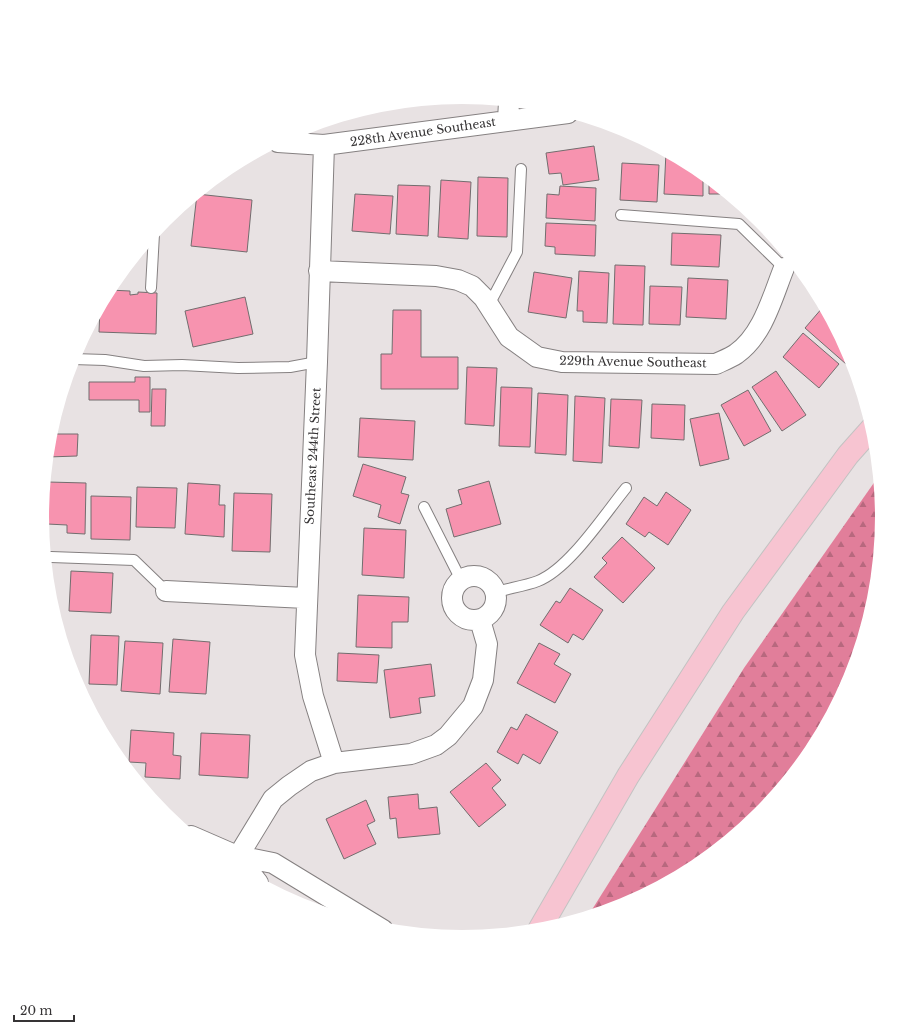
<svg xmlns="http://www.w3.org/2000/svg" width="924" height="1035" viewBox="0 0 924 1035" font-family="'Libre Baskerville',serif">
<defs>
<pattern id="forest-firs" width="22" height="20" patternUnits="userSpaceOnUse"><rect width="22" height="20" fill="#e17e9a"/><path d="M5 1l3.5 6h-7zM16 11l3.5 6h-7z" fill="#b7687e"/></pattern>
</defs>
<rect width="100%" height="100%" fill="#e8e2e3"/>
<!-- forest -->
<path fill="url(#forest-firs)" d="M878,477l4,41 -8,82 -24,78 -39,73 -52,64 -64,52 -72,39 -35,10 156,-248z"/>
<!-- building -->
<path fill="#f793af" stroke="#726d6e" d="M594,146l5,34 -36,5 -2,-12 -12,1 -3,-21z
M666,152l30,16 7,7v21l-39,-2z
M622,163l37,2 -2,37 -37,-2z
M478,177l30,1 -1,59 -30,-1z
M441,180l30,2 -3,57 -30,-2z
M709,180l18,14h-18z
M398,185l32,1 -2,50 -32,-2z
M560,186l36,2 -1,33 -49,-3 1,-24 12,1z
M197,194l55,6 -5,52 -56,-6z
M355,194l38,2 -3,38 -38,-3z
M546,223l50,2 -1,31 -40,-2v-7l-10,-1z
M672,233l49,2 -2,32 -48,-2z
M615,265l30,1 -2,59 -30,-1z
M579,271l30,2 -2,50 -24,-1v-11h-6z
M534,272l38,6 -6,40 -38,-6z
M688,278l40,2 -2,39 -40,-2z
M650,286l32,1 -2,38 -31,-1z
M109,290l21,1v4l8,-1v-2l19,1 -1,41 -57,-2 1,-24 5,-10 2,1z
M245,297l8,37 -60,13 -8,-36z
M823,307l27,50 -4,7 -41,-36z
M393,310h28v47h37v32h-77v-35h11z
M803,333l36,31 -20,24 -36,-31z
M467,367l30,1 -3,58 -29,-2z
M776,371l30,44 -24,16 -30,-44z
M135,377h15v35h-11v-12h-50v-18h46z
M501,387l31,1 -2,59 -31,-1z
M152,389h14l-1,37h-14z
M748,390l23,41 -27,15 -23,-41z
M538,393l30,2 -2,60 -31,-2z
M575,396l30,2 -3,65 -29,-2z
M611,399l31,1 -3,48 -30,-2z
M652,404l33,1 -1,35 -33,-2z
M719,413l10,46 -29,7 -10,-47z
M360,418l55,3 -2,39 -55,-3z
M51,434h27l-1,22 -29,1z
M363,464l43,13 -5,16 8,2 -9,29 -22,-7 3,-12 -28,-9z
M489,481l12,43 -47,13 -8,-28 16,-5 -4,-14z
M48,482l38,1 -1,51 -18,-1v-8l-20,-1z
M188,483l32,2 -1,20h6l-1,32 -39,-3z
M137,487l40,1 -2,40 -39,-1z
M666,492l25,18 -23,35 -19,-13 -4,5 -19,-13 18,-27 13,9z
M234,493l38,1 -2,58 -38,-1z
M91,496l40,1 -1,43 -39,-1z
M364,528l42,2 -2,48 -42,-3z
M622,537l33,31 -32,35 -29,-26 13,-14 -5,-5z
M71,571l42,2 -2,40 -42,-2z
M570,588l33,22 -20,30 -10,-6 -5,9 -28,-18 16,-24 4,2z
M358,595l51,2 -1,25h-16v26l-36,-1z
M91,635l28,1 -2,49 -28,-1z
M173,639l37,3 -4,52 -37,-2z
M125,641l38,2 -3,51 -39,-3z
M539,643l21,11 -6,10 17,10 -16,29 -38,-20z
M338,653l41,2 -2,28 -40,-2z
M431,664l4,32 -16,2 2,15 -31,5 -6,-48z
M526,714l32,18 -18,32 -17,-10 -5,10 -21,-12 14,-25 6,3z
M131,730l43,3 -1,22 8,1 -1,23 -35,-2 1,-14 -17,-1z
M201,733l49,2 -2,43 -49,-3z
M486,763l15,17 -9,8 14,17 -27,22 -29,-35z
M418,794l1,15 18,-2 3,27 -42,4 -2,-20 -6,1 -2,-22z
M366,800l9,21 -8,4 9,19 -32,15 -18,-40z"/>
<g fill="none" stroke-linecap="round" stroke-linejoin="round">
<!-- lane casing -->
<g stroke="#858081" stroke-width="12">
<path id="lane" d="M621,215l118,9 45,44 8,-7
M151,288l3,-54
M489,305l28,-53 4,-83
M73,359l32,1 39,6 38,-1 56,3 52,-1 27,-5
M424,507l37,73
M51,557l83,3 32,31
M496,592c14,-4 29,-6 42,-11 31,-12 66,-66 88,-93"/>
</g>
<!-- street casing -->
<g stroke="#858081" stroke-width="22">
<path id="street" d="M508,120l1,-18
M278,142l46,3 244,-32
M324,145l-7,217 -12,293 8,41 21,67
M319,271l117,5 22,4 14,6 12,12 25,39 28,20 25,5 154,2c6,-3 14,-6 20,-10 27,-19 36,-56 48,-86
M452 598a22 22 0 1 1 44 0a22 22 0 1 1-44 0Z
M166,591l140,7
M191,836l46,20
M231,868l42,-69 16,-13 22,-15 23,-8 77,-9 25,-9 12,-9 25,-30 10,-26 4,-36 -7,-24
M258,883l-21,-27 36,7 110,67"/>
</g>
<!-- primary casing -->
<g stroke="#c3c2c2" stroke-width="24">
<path id="primary" d="M539,930l89,-154 105,-164 115,-157 24,-27"/>
</g>
<!-- lane -->
<use href="#lane" stroke="#fff" stroke-width="10"/>
<!-- street -->
<use href="#street" stroke="#fff" stroke-width="20"/>
<!-- primary -->
<use href="#primary" stroke="#f7c4d1" stroke-width="22"/>
</g>
<g text-anchor="middle" stroke-width="3" stroke-linejoin="round" paint-order="stroke">
<!-- street labels -->
<g font-size="12" fill="#363435" stroke="#fff">
<text transform="translate(423 132) rotate(-8)" y="4">228th Avenue Southeast</text>
<text transform="translate(633 362) rotate(1)" y="4">229th Avenue Southeast</text>
<text transform="translate(313 456) rotate(-87)" y="4">Southeast 244th Street</text>
</g>
</g>
<!-- crop -->
<path d="M0 0H924V1035H0ZM49 517a413 413 0 1 1 826 0a413 413 0 1 1-826 0Z" fill="#fff" fill-rule="evenodd"/>
<!-- scale -->
<path d="M14 1015v6h60v-6" fill="none" stroke="#363435" stroke-width="2"/>
<text x="20" y="1015" font-size="12" fill="#363435" stroke="#ffffff" stroke-width="3" paint-order="stroke">20 m</text>
</svg>
